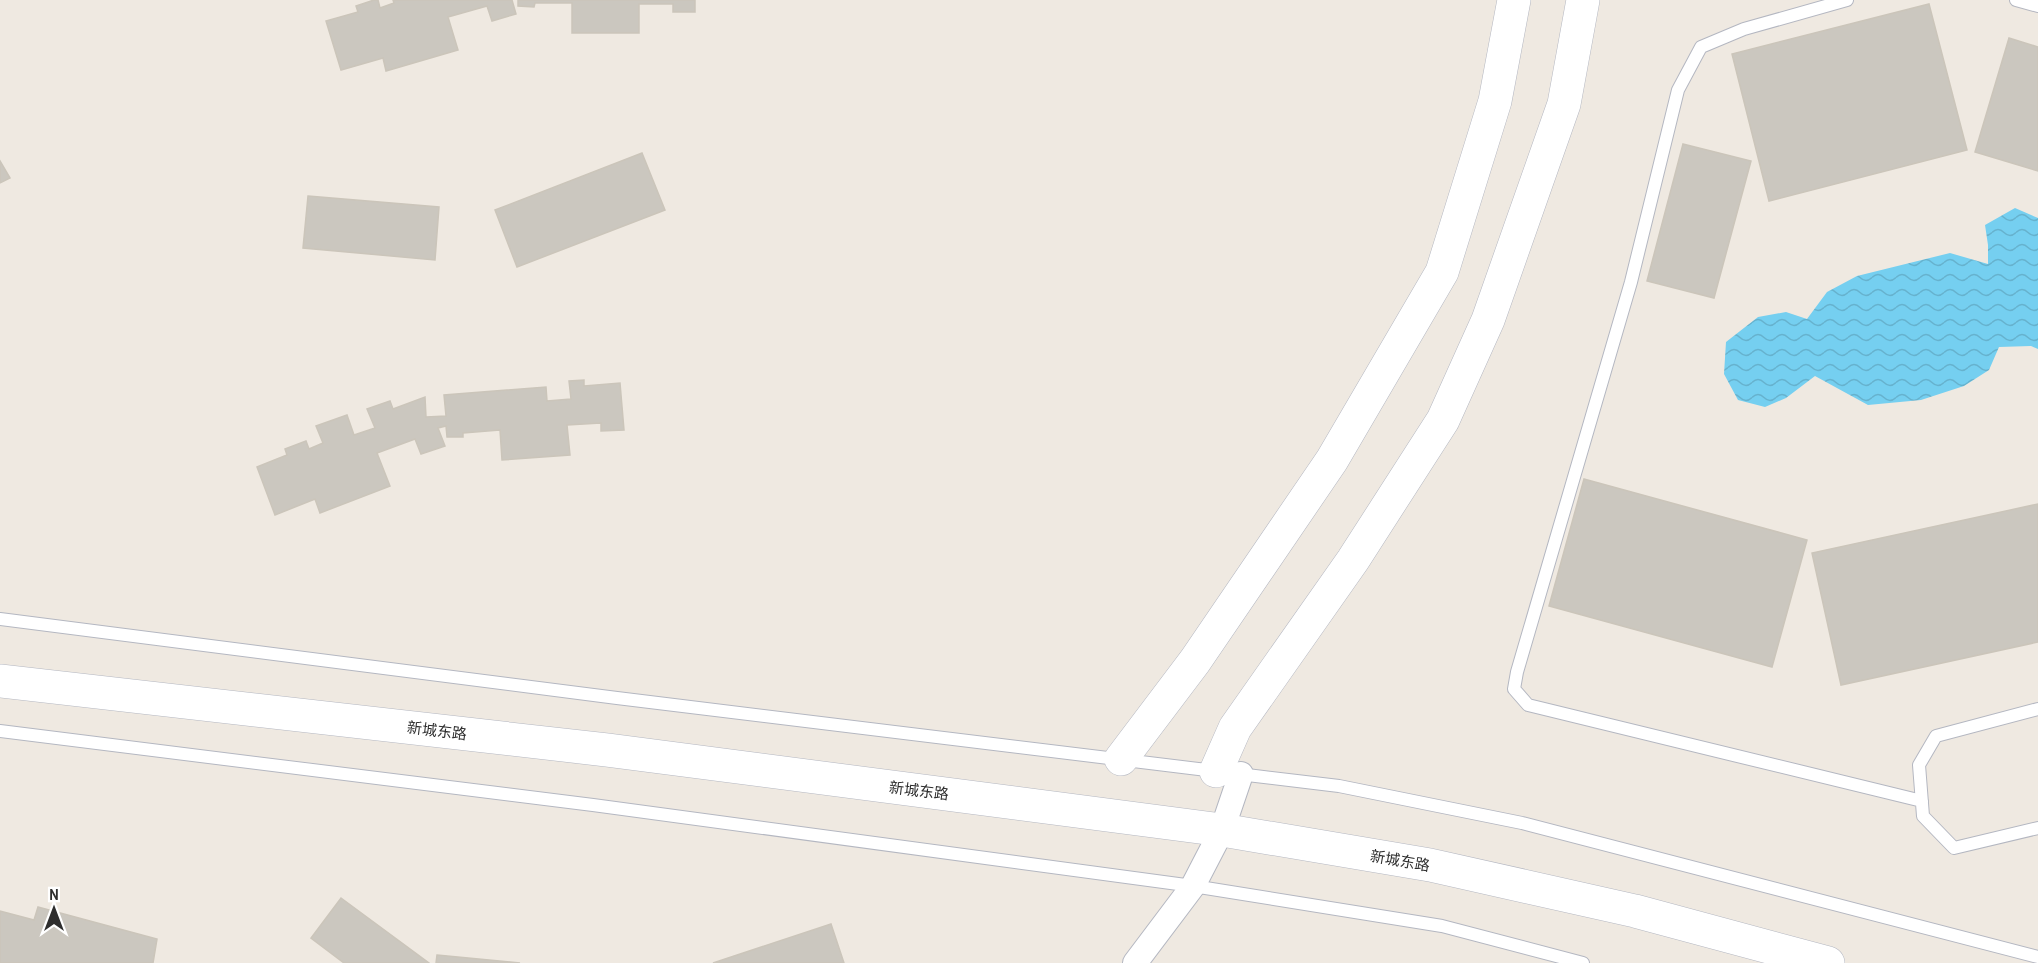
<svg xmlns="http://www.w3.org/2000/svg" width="2038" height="963" viewBox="0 0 2038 963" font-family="'Archivo Narrow','Noto Sans SC',sans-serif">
<defs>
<pattern id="water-waves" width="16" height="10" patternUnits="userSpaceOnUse" patternTransform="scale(1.5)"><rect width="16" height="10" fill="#75cff0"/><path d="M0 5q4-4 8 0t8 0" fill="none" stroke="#66b2ce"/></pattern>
</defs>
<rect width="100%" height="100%" fill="#efe9e1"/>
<!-- water -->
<path fill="url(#water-waves)" d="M2015,208l23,10v131l-7,-3 -32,1 -10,23 -25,16 -43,14 -53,5 -53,-29 -29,22 -21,9 -27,-7 -14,-26 2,-32 32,-25 28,-5 21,7 20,-27 30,-16 93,-23 38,11v-19l-3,-20z"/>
<!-- building -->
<path fill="#cbc7bf" stroke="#cbc5ba" stroke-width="1.5" d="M374,0h4l2,8 14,-5 -1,-3h119l4,14 -24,7 -5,-15 -39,11 10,33 -72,21 -3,-13 -42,12 -15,-49 32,-9 -2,-6z
M518,0h177v12h-22v-8h-34v29h-67v-30h-37l-1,4 -16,-1z
M1929,4l38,146 -198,51 -37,-147z
M2009,38l29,9v124l-63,-19z
M1683,144l68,17 -37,137 -67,-17z
M642,153l23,57 -148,57 -22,-57z
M0,161l10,17 -10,5z
M308,196l131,11 -4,53 -132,-12z
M584,380v6l36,-3 4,47 -23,1v-8l-34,2 3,30 -68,5 -2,-30 -37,3v4h-16l-1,-11 -8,2 7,18 -24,8 -6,-15 -38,14 13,33 -70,27 -5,-14 -40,16 -18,-48 30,-12 -2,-6 21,-8 3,8 14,-6 -7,-17 31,-11 7,20 21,-7 -8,-19 23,-8 3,8 32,-12 1,20 20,-1 -2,-21 102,-8 1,14 24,-2 -2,-18z
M1584,479l223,61 -35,127 -223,-61z
M2038,504v138l-197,43 -29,-132z
M341,898l88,65h-85l-33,-25z
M38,907l119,32 -4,24h-153v-52l34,9z
M831,924l13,39h-131z
M437,955l83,8h-84z"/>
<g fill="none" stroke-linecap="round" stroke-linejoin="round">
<!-- lane casing -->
<g stroke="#b4b7c1" stroke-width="14">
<path id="lane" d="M1847,0l-103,29 -43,18 -23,43 -47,192 -114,390 -3,17 14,16 394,96
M2016,0l22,6
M0,619l617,79 598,73
M2038,709l-102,27 -17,29 4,51 31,32 84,-20
M0,731l593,74 600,81 249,40 141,37
M1239,774l100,12 183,37 516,134"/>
</g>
<!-- street casing -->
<g stroke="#b4b7c1" stroke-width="26">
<path id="street" d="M1135,963l58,-77 29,-56 19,-56"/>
</g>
<!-- secondary casing -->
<g stroke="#b4b7c1" stroke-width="34">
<path id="secondary" d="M0,681l607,69 615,80 208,35 205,46 193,52
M1121,759l74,-98 137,-201 110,-188 53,-171 19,-101
M1216,771l19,-43 118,-168 90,-140 45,-100 76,-216 19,-104"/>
</g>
<!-- lane -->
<use href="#lane" stroke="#fff" stroke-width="12"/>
<!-- street -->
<use href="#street" stroke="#fff" stroke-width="24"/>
<!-- secondary -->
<use href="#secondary" stroke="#fff" stroke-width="33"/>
</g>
<g text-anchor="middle" stroke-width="4.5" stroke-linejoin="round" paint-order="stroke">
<!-- street labels -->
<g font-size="15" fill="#2e2e2e" stroke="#fff">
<text transform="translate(437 731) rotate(7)" y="5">新城东路</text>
<text transform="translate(919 791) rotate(7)" y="5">新城东路</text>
<text transform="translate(1400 861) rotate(10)" y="5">新城东路</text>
</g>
</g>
<!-- north arrow -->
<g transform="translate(54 909)" stroke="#ffffff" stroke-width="4.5" paint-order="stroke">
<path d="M0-4.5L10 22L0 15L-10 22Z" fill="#2e2e2e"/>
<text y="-9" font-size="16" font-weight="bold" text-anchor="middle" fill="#2e2e2e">N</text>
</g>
</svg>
